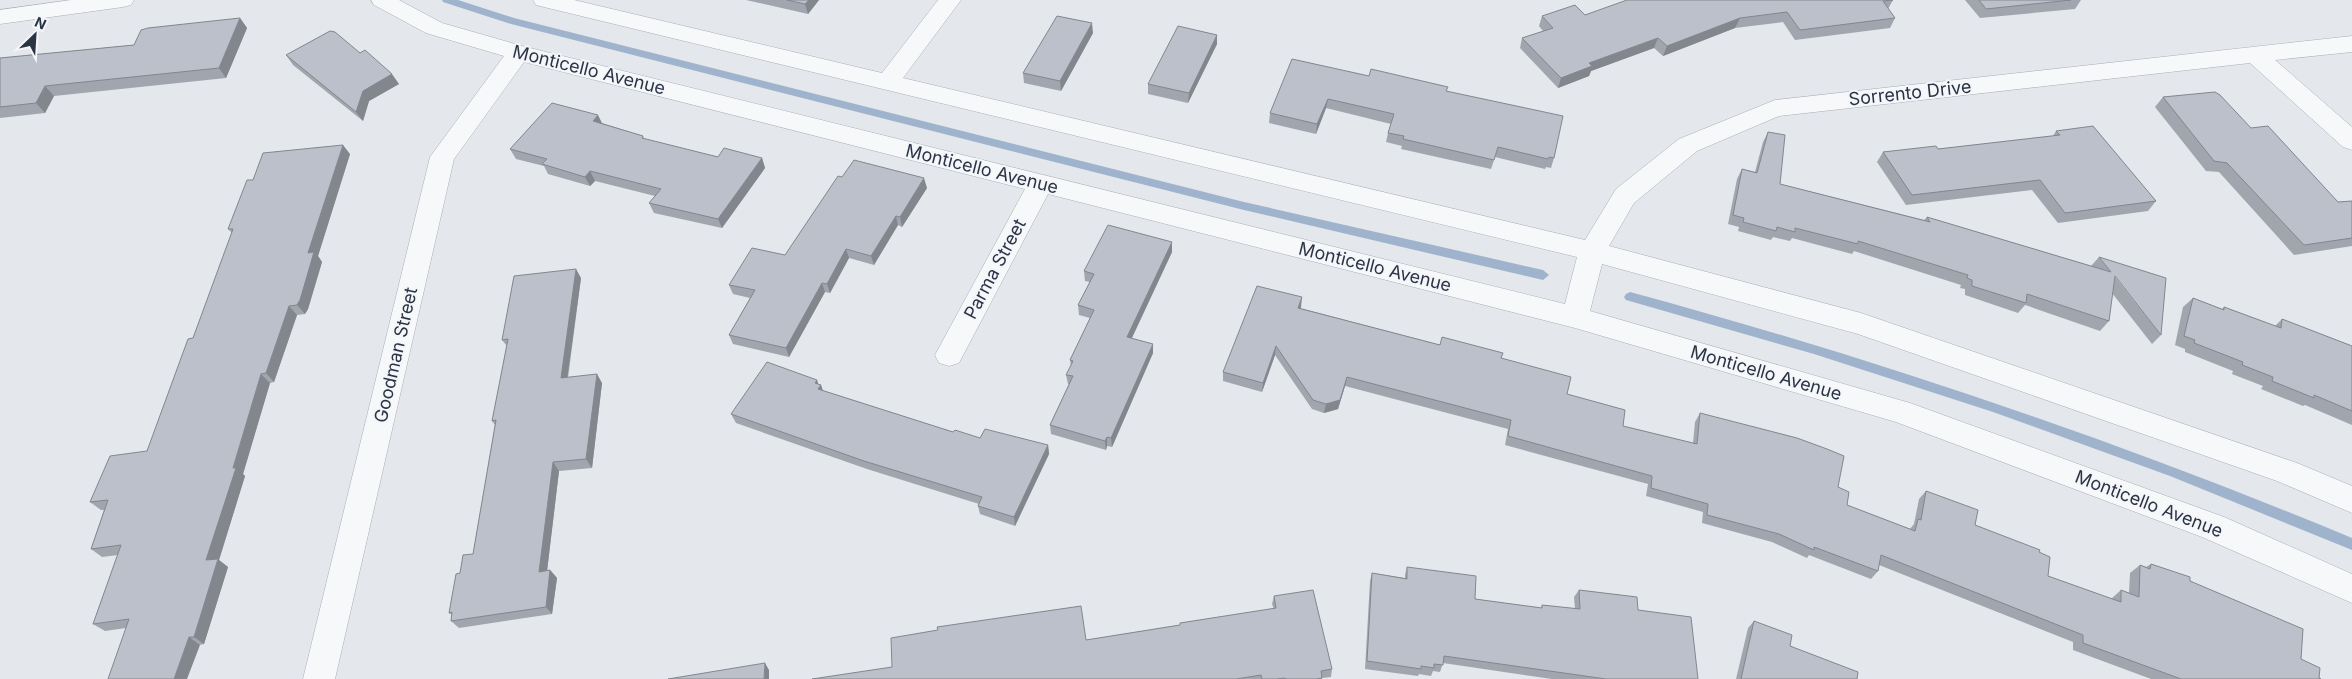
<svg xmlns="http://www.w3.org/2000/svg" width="2352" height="679" viewBox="0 0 2352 679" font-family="Inter,sans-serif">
<rect width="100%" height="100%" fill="#e4e7ec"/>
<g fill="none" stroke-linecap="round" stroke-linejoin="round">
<!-- stream -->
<path fill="#9fb4cc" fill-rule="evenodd" d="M442,0h16l56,18 730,184 299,68 6,5 -6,5 -299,-70 -733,-186 -68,-22z
M1630,292c247,67 486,148 722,246v12l-182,-74 -177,-64 -179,-58 -188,-54 -2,-3 2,-3z"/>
<!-- street casing -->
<g stroke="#a9aeb7" stroke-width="1">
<path id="street" d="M71,0h63l-3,5 -8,2 -123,17v-14z
M371,0h28l43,23 80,23 1043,258 12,-47 -1033,-250 -8,-2 -3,-5h41l308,73 56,-73h23l-58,78 682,162 31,-51 63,-50 96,-39 577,-64v16l-77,8 77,67v23l-9,-3 -93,-84 -471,53 -82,35 -63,52 -25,43 252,67 436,150 55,23v27l-75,-32 -419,-147 -256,-70 -12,47 320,92 314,114 128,57v29l-150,-66 -306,-115 -321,-94 -527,-134 -89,169 -10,3 -10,-3 -4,-8 90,-166 -501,-127 -70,97 -119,520h-32l127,-522 74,-101 -78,-23 -52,-28z"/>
</g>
<!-- street -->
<use href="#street" fill="#f7f8fa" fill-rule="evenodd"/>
</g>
<!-- wall -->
<path fill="#a1a5ae" d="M746,0h73l-11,14z
M1893,0l-5,9 7,9 -5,10 -95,12 -12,-18 -48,6 -72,28 -9,-8 -63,23 -2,5 -31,12 -38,-40 2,-10 21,-7 -4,-5 3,-10 43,-1z
M1965,0h116l-6,9 -95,9z
M240,18l7,10 -21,50 -172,18 -9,17 -45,5v-60l134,-13z
M1093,33l-32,58 -37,-8 -1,-10z
M1217,35v9l-29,59 -40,-9v-10z
M286,55l113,29 -30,17 -6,20 -70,-56z
M1369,76l78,15 107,67 -3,10 -5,-1 -1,2 -50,-12 -4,12 -90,-20 1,-3 -16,-4 2,-9 3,-9 -65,-16 -10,26 -47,-11 1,-10z
M2163,97l88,31 87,74 14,-1v45l-58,9 -75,-83 -13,-1 -51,-64z
M602,123l41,13 1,3 74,18 44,1 3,10 -43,60 -68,-15 -5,-10 6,-7 -60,-15 -5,5 -42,-12 -4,-8 -28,-7 -6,-10z
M2056,131l100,70 -8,10 -90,12 -26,-33 -126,15 -29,-43 6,-10 55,-3 115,-13z
M1768,132l12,52 144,36 3,-3 164,49 8,-9 62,78 -9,9 -40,-51 -3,28 -9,10 -75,-26 -7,8 -53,-18v-6l-5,-1 1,-3 -107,-34 -2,3 -60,-16 -2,3 -17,-4 -2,3 -33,-9 1,-4 -11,-3 9,-45 5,-10 13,3 8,-30z
M350,154l-32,102 4,6 -14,47 -3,5 -8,1 -23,67 -4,1 -27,91 2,2 -26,84 9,7 -24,77 -4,1 -74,-17 -21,3 -12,-7 25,-69 -16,2 -11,-8 13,-39h-3l-11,-8 57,-51 46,-113 39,-105 -4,-4 25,-49z
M927,188l-25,39 -4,-2 -24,40 -25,-7 -19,35 -5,-1 -36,65 -56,-13 -4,-9 21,-37 -17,-4 -4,-9 56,-30z
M1172,242v10l-40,86 21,15 -41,94 -5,-1 -1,4 -55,-16 -1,-9 19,-41h-1l-2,-9 5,-9 -1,-6 20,-42 -11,-3 -1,-10 12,-23 -5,-1 -1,-10z
M581,278l-13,100 34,5 -10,85 -33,3 -12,100 3,-1 7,8 -5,36 -93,14 -8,-7 1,-6 -3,-2 11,-40 13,-19 22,-129 -3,-4 15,-75 -5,-6z
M2193,298l29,11 2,-2 51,19 7,-7 70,27v79l-47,-20 -2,1 -42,-17 2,-3 -31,-12 1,-3 -48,-19v-3l-10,-4 8,-38z
M1301,307l-1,1 140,37 61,13 122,68 70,17 2,-21 5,-9 138,74 9,18 63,24 4,-5 5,-25 7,-8 49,34 64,27 9,24 63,23 10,-9 8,3 1,-20 10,-8 6,2 5,-3 39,17 111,78 20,20h-170l-78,-29v-8l-194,-77 -1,6 -7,8 -62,-24 -2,3 -35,-16 -70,-19 1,-11 -57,-16 2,-12 -143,-39 3,-16 -163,-43 -7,23 -14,4 -12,-4 -37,-54 -13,37 -39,-11v-9z
M817,380l1,4 3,1 2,6 130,41 27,6 68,7 1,9 -34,72 -35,-12 -2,-8 1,-2 -112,-35 -131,-46 -5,-9z
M1407,567l68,32 66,9 1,-3 33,4 -1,-12 5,-7 59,20 60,69h-146l-109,-16 -3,9 -7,-1 -2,5 -12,-2 -1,2 -53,-7 5,-88 2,-8 33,5v-3z
M1274,596l58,73 -1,8 -9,1v1h-510l274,-39 94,-15v-2l94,-14 -2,-5z
M1754,621l36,25 67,33h-121l12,-51z"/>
<!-- shaded-wall -->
<path fill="#83868d" d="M809,0h10l-11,14 -3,-10z
M240,18l7,10 -21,50 -7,-10z
M1740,18l-5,10 -72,28 4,-10z
M1092,23l1,10 -32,58 -1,-10z
M1217,35v9l-29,59 1,-10z
M1658,38l-4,10 -63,23 -2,5 -31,12 3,-10 28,-15z
M392,74l7,10 -30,17 -6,20 -7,-9 7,-21z
M45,86l9,10 -9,17 -9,-10z
M1328,99l-2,9 -10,26 1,-10z
M598,115l5,10 -10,-4z
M343,145l7,9 -32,102 4,6 -14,47 -3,5 -8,-9 11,-52z
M762,158l3,10 -43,60 -4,-9z
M590,171l5,10 -5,5 -5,-9z
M924,178l3,10 -25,39 -2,-10z
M896,216l2,9 -24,40 -3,-9z
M1172,242v10l-44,94 -1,-9z
M846,249l3,9 -19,35 -3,-9z
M576,269l5,9 -15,109 -5,-9z
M822,283l3,9 -36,65 -3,-9z
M1302,297l-1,10 -4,10 1,-9z
M289,306l8,9 -23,67 -8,-9z
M1153,344v9l-41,94 -1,-9z
M1276,346l-1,9 -13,37 1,-9z
M261,374l9,9 -27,91 2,2 -26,84 9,7 -24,77 -10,-7 12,-77z
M597,374l5,9 -10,85 -6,-9z
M1347,377l-2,9 -7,23 -14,4 2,-9z
M817,380l2,7 2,-2 3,9 -3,4 -6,-15z
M1107,437v9l-1,4 -1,-9z
M1048,445l1,9 -34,72 -1,-9z
M553,462l6,9 -13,109 -7,-8z
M550,570l7,8 -5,36 -6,-7z
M189,637l11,8 -13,34h-13z
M765,663l4,7v9h-5z"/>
<!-- building -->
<path fill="#bbc0ca" stroke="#83868d" d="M787,0h22l-4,4z
M1627,0h266l-10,1 12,17 -95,12 -13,-18 -47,6 -73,28 -9,-8 -69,25 3,3 -31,12 -39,-40 31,-10 -11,-12 33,-11 10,10z
M1979,0h92l-85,9z
M1057,16l35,7 -32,58 -37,-8z
M240,18l-21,50 -174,18 -9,17 -36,4v-49l134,-13 7,-15 7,-2z
M1178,26l39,9 -28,58 -41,-9z
M330,31l5,1 25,21 5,-3 27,24 -29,17 -7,21 -70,-57z
M1292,59l77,17 2,-7 77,18 -2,4 117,25 -9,42 -5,-1 -1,2 -50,-12 -4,13 -91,-21 1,-3 -16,-3 6,-19 -66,-15 -11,25 -47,-11z
M2215,92l5,3 31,33 17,-2 70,76 14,-1v37l-48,7 -77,-82 -13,-2 -51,-64z
M552,103l46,12 -5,6 50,15 -1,2 76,19 6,-9 38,10 -44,61 -69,-16 12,-14 -71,-18 -5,6 -43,-13 5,-5 -37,-10z
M2093,126l63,75 -91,12 -25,-33 -128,15 -29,-43 53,-6 2,3 122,-14 -4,-4z
M1768,132l17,3 -5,49 150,38 -3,-5 184,55 -12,-15 67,21 -5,57 -46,-59 -6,45 -82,-27 -1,9 -54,-17v-6l-5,-2 1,-3 -110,-34v3l-63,-16v4l-18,-5 -1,4 -33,-9 1,-4 -11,-3 9,-46 15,4z
M343,145l-35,108 6,-1 -14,48 -3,5 -8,1 -23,67 -5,1 -28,94h3l-30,92 12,-1 -24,78h-5l-15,42h-66l21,-60 -36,5 28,-79 -30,4 17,-49 -18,2 20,-46 37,-5 41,-112 5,-1 40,-109h-5l19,-49h6l10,-27z
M854,160l70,18 -24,39 -4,-1 -25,40 -25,-7 -19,35 -5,-1 -36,65 -57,-13 26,-45 -26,-5 23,-37 33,7 53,-79 4,1z
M1108,225l64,17 -45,95 26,7 -42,94 -4,-1 -2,4 -55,-16 23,-49 -7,-1 7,-14 -3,-1 24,-50 -16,-5 16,-31 -10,-3z
M576,269l-15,109 36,-4 -11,85 -33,3 -14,110 11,-2 -4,37 -95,14 1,-9 -3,1 7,-39 4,-1 3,-18 10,-1 23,-134 -4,1 16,-82 -6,1 12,-64z
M1257,286l45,11 -4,11 142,37 2,-8 61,16 -2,5 70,19 -4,17 58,16 -2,16 74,18 3,-31 97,25 30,11 17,7 -6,31 11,5 -2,13 68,26 3,-12 3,1 5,-29 52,19 -3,15 65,25 -1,2 11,5 -2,19 73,26v-12l18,7 1,-32 10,4 1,-5 39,13v4l113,48 -2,30 19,9 -1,10 2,1h-140l-98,-36v-8l-202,-80 -3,16 -64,-24v3l-35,-16 -72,-19 1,-11 -57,-16 1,-12 -144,-40 3,-16 -164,-43 -7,23 -14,4 -13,-4 -37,-54 -13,37 -40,-11z
M2193,298l31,12v-3l57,21 1,-9 70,27v65l-38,-16v3l-42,-17 1,-4 -31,-12 1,-3 -49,-19 1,-3 -11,-4z
M767,362l50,18 -2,3 6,2 -3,4 135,43 2,-2 25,8 5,-9 63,16 -34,72 -36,-11 4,-9 -118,-36 -133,-47z
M1407,567l69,9 -1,23 67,9v-3l38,4 -1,-19 58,7 1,13 53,7 7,62h-92l-162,-23 -1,9 -9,-1v4l-13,-2v3l-54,-8 5,-88 35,6z
M1313,590l19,79 -11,2 1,7 -6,1h-30l-1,-1 -9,1h-14l-1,-4 -25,4h-424l80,-12 -1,-29 47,-8 -1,-3 144,-21 5,34 94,-15v-2l96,-15 -2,-12z
M1754,621l38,14 -2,11 68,26 -1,7h-116z
M765,663l-1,16h-96z"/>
<g text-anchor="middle" stroke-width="4" stroke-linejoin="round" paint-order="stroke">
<!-- street labels -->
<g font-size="18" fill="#2b3445" stroke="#f4f6f9">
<text transform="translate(589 70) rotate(14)" y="6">Monticello Avenue</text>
<text transform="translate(1910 93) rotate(-6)" y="6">Sorrento Drive</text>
<text transform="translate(982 169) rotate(14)" y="6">Monticello Avenue</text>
<text transform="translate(1375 267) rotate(14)" y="6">Monticello Avenue</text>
<text transform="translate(995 269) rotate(-62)" y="6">Parma Street</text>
<text transform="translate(396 355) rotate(-77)" y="6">Goodman Street</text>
<text transform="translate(1766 373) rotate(16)" y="6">Monticello Avenue</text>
<text transform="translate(2149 504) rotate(21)" y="6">Monticello Avenue</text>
</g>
</g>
<!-- north arrow -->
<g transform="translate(35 35) rotate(25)" stroke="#f4f6f9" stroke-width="4" paint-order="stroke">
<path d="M0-4L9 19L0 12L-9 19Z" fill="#2b3445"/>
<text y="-8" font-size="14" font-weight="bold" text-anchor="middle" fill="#2b3445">N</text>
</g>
</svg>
